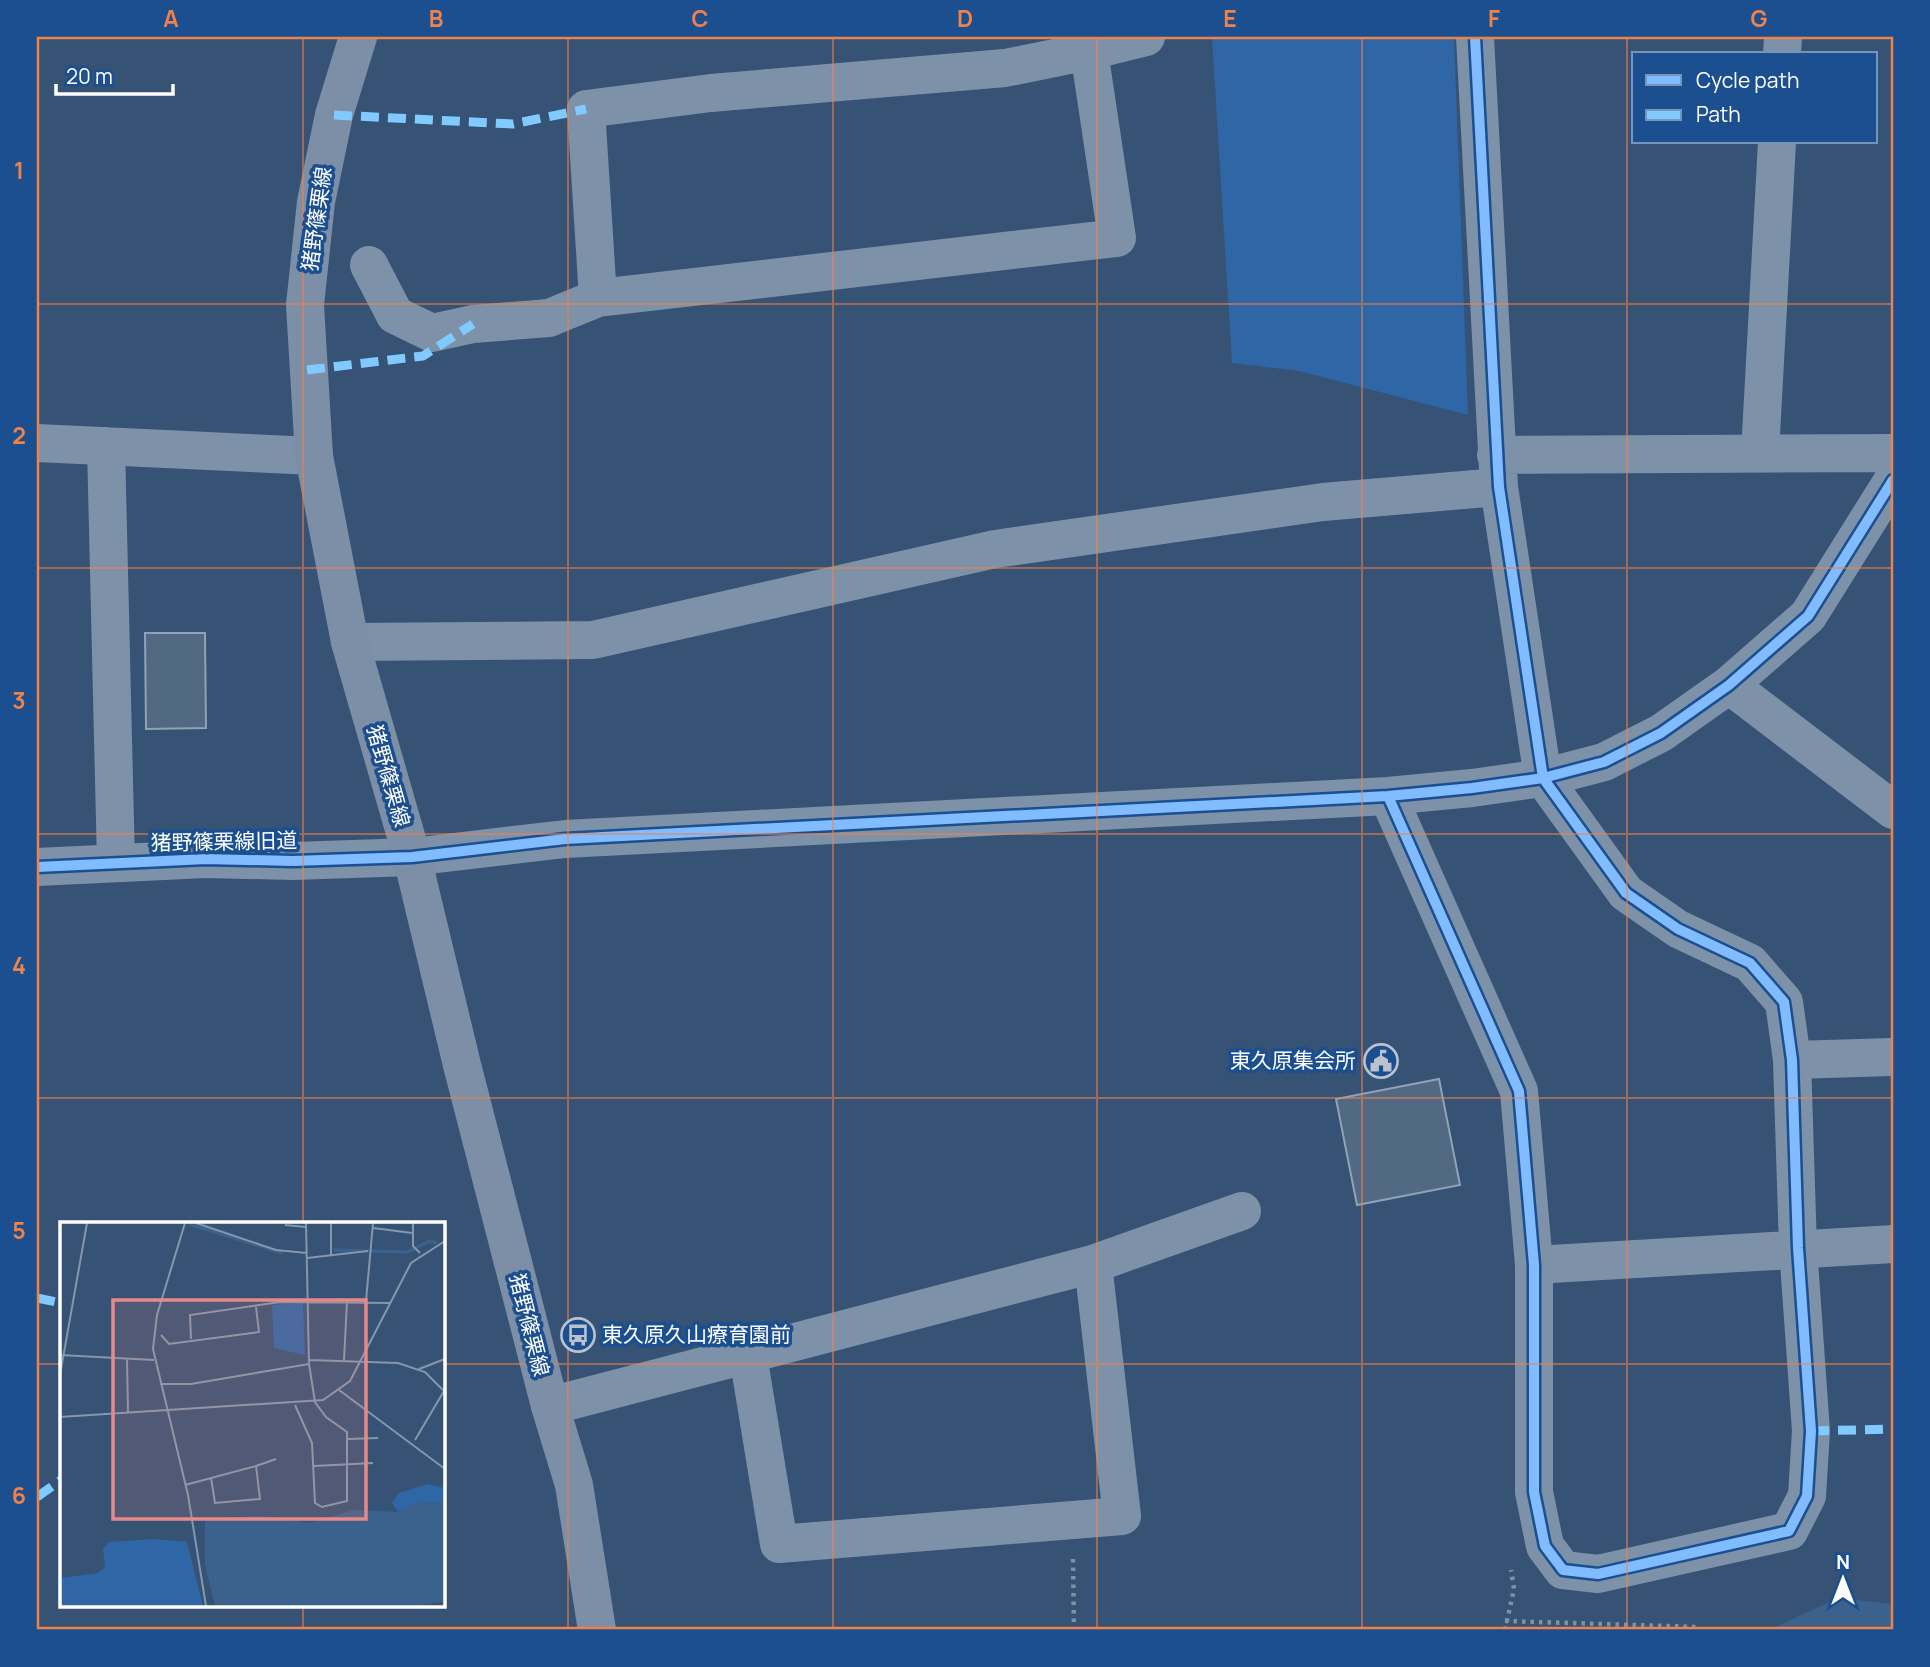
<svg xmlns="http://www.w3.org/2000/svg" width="1930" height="1667" viewBox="0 0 1930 1667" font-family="Manrope,'Noto Sans JP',sans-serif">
<rect width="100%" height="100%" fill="#365274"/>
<!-- green -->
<path fill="#2f66a5" d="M1212,37h242l14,378 -169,-44 -67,-8z"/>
<!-- water -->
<path fill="#3b618d" d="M1838,1598l55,6v26h-124z"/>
<!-- building -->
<path fill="#526984" stroke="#92a2b6" stroke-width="2" d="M145,633h60l1,95 -60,1z
M1439,1079l21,106 -103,20 -21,-106z"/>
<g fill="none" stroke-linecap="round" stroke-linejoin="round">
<!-- path -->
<path stroke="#7d92a8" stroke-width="4.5" stroke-dasharray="3.5 5" stroke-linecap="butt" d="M1073,1559l1,71
M1505,1621l194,6v3
M1505,1630l9,-41 -3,-19"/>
<!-- minor -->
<path stroke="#7d92a8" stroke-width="38" d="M1782,54l1,-17
M369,265l26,50 37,18 41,-9 76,-6 49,-20 519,-60 -28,-187
M598,298l-12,-189 125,-16 294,-25 84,-17 57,-14
M37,443l277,13
M106,446l10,417
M1760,453l17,-311
M1496,455l397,-2
M350,642l243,-2 402,-91 328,-47 176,-15
M1729,685l164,125
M1388,796l131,295 15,174v227l11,54 18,24 35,4 191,-43 18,-35 4,-65 -13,-183 -6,-188 -8,-58 -34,-39 -72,-34 -52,-36 -83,-115 -44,-291 -24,-450
M37,867l169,-8 87,2 119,-4 153,-18 823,-43 84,-8 71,-10 61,-16 57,-29 68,-48 79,-69 85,-136
M1792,1060l101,-3
M1093,1264l149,-53
M1534,1265l359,-21
M550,1406l543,-142 29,252 -343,28 -31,-189"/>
<!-- major -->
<path stroke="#7d8ea7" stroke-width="38" d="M358,37l-24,78 -18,87 -11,103 9,151 36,186 62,215 50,208 88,341 24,79 23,145"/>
<!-- quiet -->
<path stroke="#80caff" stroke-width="9" stroke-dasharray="18 9" stroke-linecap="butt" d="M334,115l179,9 73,-15
M307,370l116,-14 50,-32
M37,1298l24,5
M1811,1431l82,-2
M37,1497l24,-17"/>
<!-- cycleway casing -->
<g stroke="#1b4f8f" stroke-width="15">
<path id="cycleway" d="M1388,796l131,295 15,174v227l11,54 18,24 35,4 191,-43 18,-35 4,-65 -13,-183 -6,-188 -8,-58 -34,-39 -72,-34 -52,-36 -83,-115 -44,-291 -24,-450
M37,867l169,-8 87,2 119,-4 153,-18 823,-43 84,-8 71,-10 61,-16 57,-29 68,-48 79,-69 85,-136"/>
</g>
<!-- cycleway -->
<use href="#cycleway" stroke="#80bcff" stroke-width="10"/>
</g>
<!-- grid -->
<path fill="none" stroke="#ee8249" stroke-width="2" stroke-opacity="0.55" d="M303,37v1187M568,37v1593M833,37v1593M1097,37v1593M1362,37v1593M1627,37v1593M37,304h1856M37,568h1856M37,834h1856M37,1098h1856M37,1364h24M443,1364h1450M303,1606v24"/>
<!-- icons -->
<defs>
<g id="civic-ring" transform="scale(1.75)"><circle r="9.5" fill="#1b4f8f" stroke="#b9c2ce" stroke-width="1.5"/><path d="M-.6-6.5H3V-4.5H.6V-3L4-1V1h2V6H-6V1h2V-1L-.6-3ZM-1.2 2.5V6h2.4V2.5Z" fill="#b9c2ce"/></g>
<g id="bus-ring" transform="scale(1.75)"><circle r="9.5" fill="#1b4f8f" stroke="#b9c2ce" stroke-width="1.5"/><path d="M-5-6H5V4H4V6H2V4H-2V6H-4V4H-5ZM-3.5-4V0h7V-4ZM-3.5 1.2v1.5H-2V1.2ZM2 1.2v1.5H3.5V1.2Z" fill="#b9c2ce"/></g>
</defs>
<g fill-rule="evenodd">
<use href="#civic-ring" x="1381" y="1061"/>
<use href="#bus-ring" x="578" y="1335"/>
</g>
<g text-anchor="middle" stroke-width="7" stroke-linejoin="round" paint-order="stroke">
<!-- street labels -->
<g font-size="21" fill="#fff" stroke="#1b4f8f">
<text transform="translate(317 219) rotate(-82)" y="7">猪野篠栗線</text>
<text transform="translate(388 776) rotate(74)" y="7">猪野篠栗線</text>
<text transform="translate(224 842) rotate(-1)" y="7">猪野篠栗線旧道</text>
<text transform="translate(529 1325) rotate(76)" y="7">猪野篠栗線</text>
</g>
<!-- poi labels -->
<g font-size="21" fill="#fff" stroke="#1b4f8f" text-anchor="end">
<text x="1356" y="1068">東久原集会所</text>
<text x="602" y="1342" text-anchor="start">東久原久山療育園前</text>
</g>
</g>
<!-- overview -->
<g transform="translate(60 1222)">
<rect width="385" height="385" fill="#365274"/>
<path d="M243,81l2,52 -31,-7 -2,-43zM367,262l18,4v15l-24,-1 -23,10 -6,-9 7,-10zM94,317l33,3 16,64h-143v-28l38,-5 7,-6 -2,-18 6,-7z" fill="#2f66a5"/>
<path d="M361,280l24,1v99l-32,4h-198l-10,-41v-46l57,-3 47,7 45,-13 44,2z" fill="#3b618d"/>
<path fill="none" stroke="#3b618d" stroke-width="3.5" d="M129,2l94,29M274,28l73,2 23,-11 7,2"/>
<path fill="none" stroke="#8697ac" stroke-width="2" d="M125,1l-28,92 -4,34 35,146 18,111M136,1l80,27 31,3M353,1v23l7,7M225,3l21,2M313,6l39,5M271,33v-32M247,36l61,-7M306,79l7,-78M101,113l8,9 90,-12 -3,-25M131,117l-1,-24 90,-13 111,1M0,133l94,5M67,137l1,54M249,138l89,3 27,9 20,20M284,138l3,-59M359,147l26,-10M0,153l27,-152M100,162h31l118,-20M279,168l106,79M235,183l17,38 3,60 7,4 25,-6v-69l-21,-15 -11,-15 -6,-38 -3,-141M0,195l263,-17 27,-19 61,-118 34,-22M288,217l30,-1M355,218l29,-49M196,244l20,-7M254,244l59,-3M125,263l71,-19 4,33 -45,4 -4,-25"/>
<path fill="#e88989" fill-opacity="0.15" stroke="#e88989" stroke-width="3.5" d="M53,78h253v219h-253z"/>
<rect width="385" height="385" fill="none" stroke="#fff" stroke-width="3.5"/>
</g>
<!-- border -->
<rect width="1930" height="1667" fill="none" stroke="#1b4f8f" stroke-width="77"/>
<!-- legend -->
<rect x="1632" y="52" width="245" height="91" fill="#1b4f8f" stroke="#7695bc" stroke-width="2"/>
<rect x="1646" y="75" width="35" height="10" fill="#80bcff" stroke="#7695bc" stroke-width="2"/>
<text x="1696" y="88" font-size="21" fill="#ffffff">Cycle path</text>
<rect x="1646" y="110" width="35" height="10" fill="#80caff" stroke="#7695bc" stroke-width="2"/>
<text x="1696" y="122" font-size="21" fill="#ffffff">Path</text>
<!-- north arrow -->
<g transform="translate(1843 1579)" stroke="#1b4f8f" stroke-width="5" paint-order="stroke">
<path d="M0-5L12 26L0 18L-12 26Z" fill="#ffffff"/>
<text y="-10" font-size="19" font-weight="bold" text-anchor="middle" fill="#ffffff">N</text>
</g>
<!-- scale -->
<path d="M56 84v10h117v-10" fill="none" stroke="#ffffff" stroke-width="3.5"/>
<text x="66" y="84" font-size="21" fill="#ffffff" stroke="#1b4f8f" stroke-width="5" paint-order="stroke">20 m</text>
<rect x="38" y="38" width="1854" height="1590" fill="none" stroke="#ee8249" stroke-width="2.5"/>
<g font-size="23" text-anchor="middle" font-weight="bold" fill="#ee8249">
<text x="171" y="27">A</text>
<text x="436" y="27">B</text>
<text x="700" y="27">C</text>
<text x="965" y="27">D</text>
<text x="1230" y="27">E</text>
<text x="1494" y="27">F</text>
<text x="1759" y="27">G</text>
<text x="19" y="179">1</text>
<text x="19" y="444">2</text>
<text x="19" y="709">3</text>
<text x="19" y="974">4</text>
<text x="19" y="1239">5</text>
<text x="19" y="1504">6</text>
</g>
</svg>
